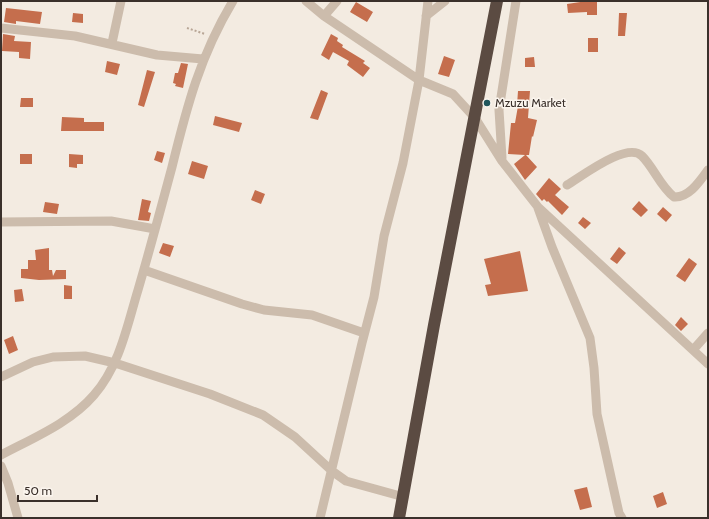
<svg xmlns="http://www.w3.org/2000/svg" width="709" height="519" viewBox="0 0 709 519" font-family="Cabin,sans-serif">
<rect width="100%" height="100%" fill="#f3ebe1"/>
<!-- building -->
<path fill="#c56e4d" d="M587,1h10v14h-10v-3l-19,1 -1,-9z
M356,2l17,10 -6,10 -17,-10z
M6,8l36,4 -2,12 -24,-3v3l-12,-2z
M73,13l10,1v9l-11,-1z
M619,13h8l-2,23h-7z
M3,34l12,2 -1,5 17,1 -1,17 -11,-1v-6l-17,-1z
M331,34l7,4 -1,3 6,4 -1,2 23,14 -2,2 7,5 -7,9 -16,-12 2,-4 -16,-9 -4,8 -8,-5z
M588,38h10v14h-10z
M444,56l11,4 -6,17 -11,-3z
M534,57l1,10h-10v-9z
M107,61l13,3 -3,11 -12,-3z
M181,63l7,1 -5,24 -8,-2 1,-2 -3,-1 2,-10h3z
M147,70l8,2 -11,35 -6,-2z
M321,90l7,3 -10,27 -8,-2z
M518,91h12l-2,27 9,2 -4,17 -1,-1 -3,19h-3l11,12 -12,13 -11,-16 11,-9 -17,-1 3,-31h4l3,-17 -1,-1z
M21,98h12v9h-13z
M215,116l27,7 -3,9 -26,-7z
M62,117l22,1v4h20v9h-43z
M157,151l8,2 -3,10 -8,-3z
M20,154h12v10h-12z
M69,154l14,1v9h-6v4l-8,-1z
M192,161l16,5 -4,13 -16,-5z
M549,178l12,11 -6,6 14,12 -7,8 -14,-14 -1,1 -3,-3 -2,2 -6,-7z
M255,190l10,4 -4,10 -10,-4z
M142,199l9,2 -3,11 3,1 -2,8 -11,-1z
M639,201l9,9 -7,7 -9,-8z
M45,202l14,2 -2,10 -14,-2z
M663,207l9,8 -6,7 -9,-8z
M583,217l8,6 -6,6 -7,-6z
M163,243l11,3 -4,11 -11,-4z
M619,247l7,6 -9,11 -7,-5z
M49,248v22h3l1,6 3,-6h10v9l-27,1 -18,-2v-9h7v-9h8l-1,-10z
M520,251l8,40 -40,5 -3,-11 6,-1 -7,-25z
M689,258l8,6 -12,18 -9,-6z
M64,285l8,1v13h-8z
M22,289l2,12 -9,1 -1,-12z
M681,317l7,7 -7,7 -6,-6z
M13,336l5,14 -9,4 -5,-14z
M587,487l5,20 -12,3 -6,-20z
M663,492l4,12 -10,4 -4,-12z"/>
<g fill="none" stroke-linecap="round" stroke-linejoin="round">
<!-- path -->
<path stroke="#b8a696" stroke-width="2" stroke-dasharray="2 2" stroke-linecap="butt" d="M187,28l18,6"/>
<!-- street -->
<path stroke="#ccbcac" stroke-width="9" d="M306,1l18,15 95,64 34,14 22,24 27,43 36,46 170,157
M324,16l13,-15
M426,16l19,-15
M1,28l74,8 82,19 46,4
M112,43l9,-42
M502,158l-3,-48 17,-109
M567,185c14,-8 60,-44 75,-29 12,12 18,30 32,41 15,1 26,-16 34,-27
M538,208l14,39 38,91 4,30 3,46 22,99 3,5
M1,222l110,-1 44,8
M144,270l98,34 22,6 48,5 52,18
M693,350l15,-17
M1,377l32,-15 20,-5 32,-1 30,7 95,31 53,21 32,22 37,34 14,10 58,16
M1,455c32,-17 69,-32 93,-60 26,-30 33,-69 44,-105 12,-41 23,-82 34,-123 15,-61 28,-111 61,-166
M1,466l7,17 10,35
M320,518l42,-175 12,-46 10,-61 19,-73 16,-83 9,-79"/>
<!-- highway -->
<path stroke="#5b4b42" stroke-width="12" d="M399,518l35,-193 63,-324"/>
</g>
<!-- markers -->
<circle fill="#20565c" stroke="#fbf5ee" stroke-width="1.5" cx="487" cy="103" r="4"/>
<g text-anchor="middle" stroke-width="3" stroke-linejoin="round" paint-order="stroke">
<!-- poi labels -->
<g font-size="12" fill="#3a302b" stroke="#fbf5ee" text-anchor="start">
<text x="495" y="107">Mzuzu Market</text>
</g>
</g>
<!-- border -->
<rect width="709" height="519" fill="none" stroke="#3a302b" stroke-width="4"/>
<!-- scale -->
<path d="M18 495v6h79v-6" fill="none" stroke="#3a302b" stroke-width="2"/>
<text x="24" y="495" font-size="12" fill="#3a302b" stroke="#fbf5ee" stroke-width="3" paint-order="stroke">50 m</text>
</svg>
